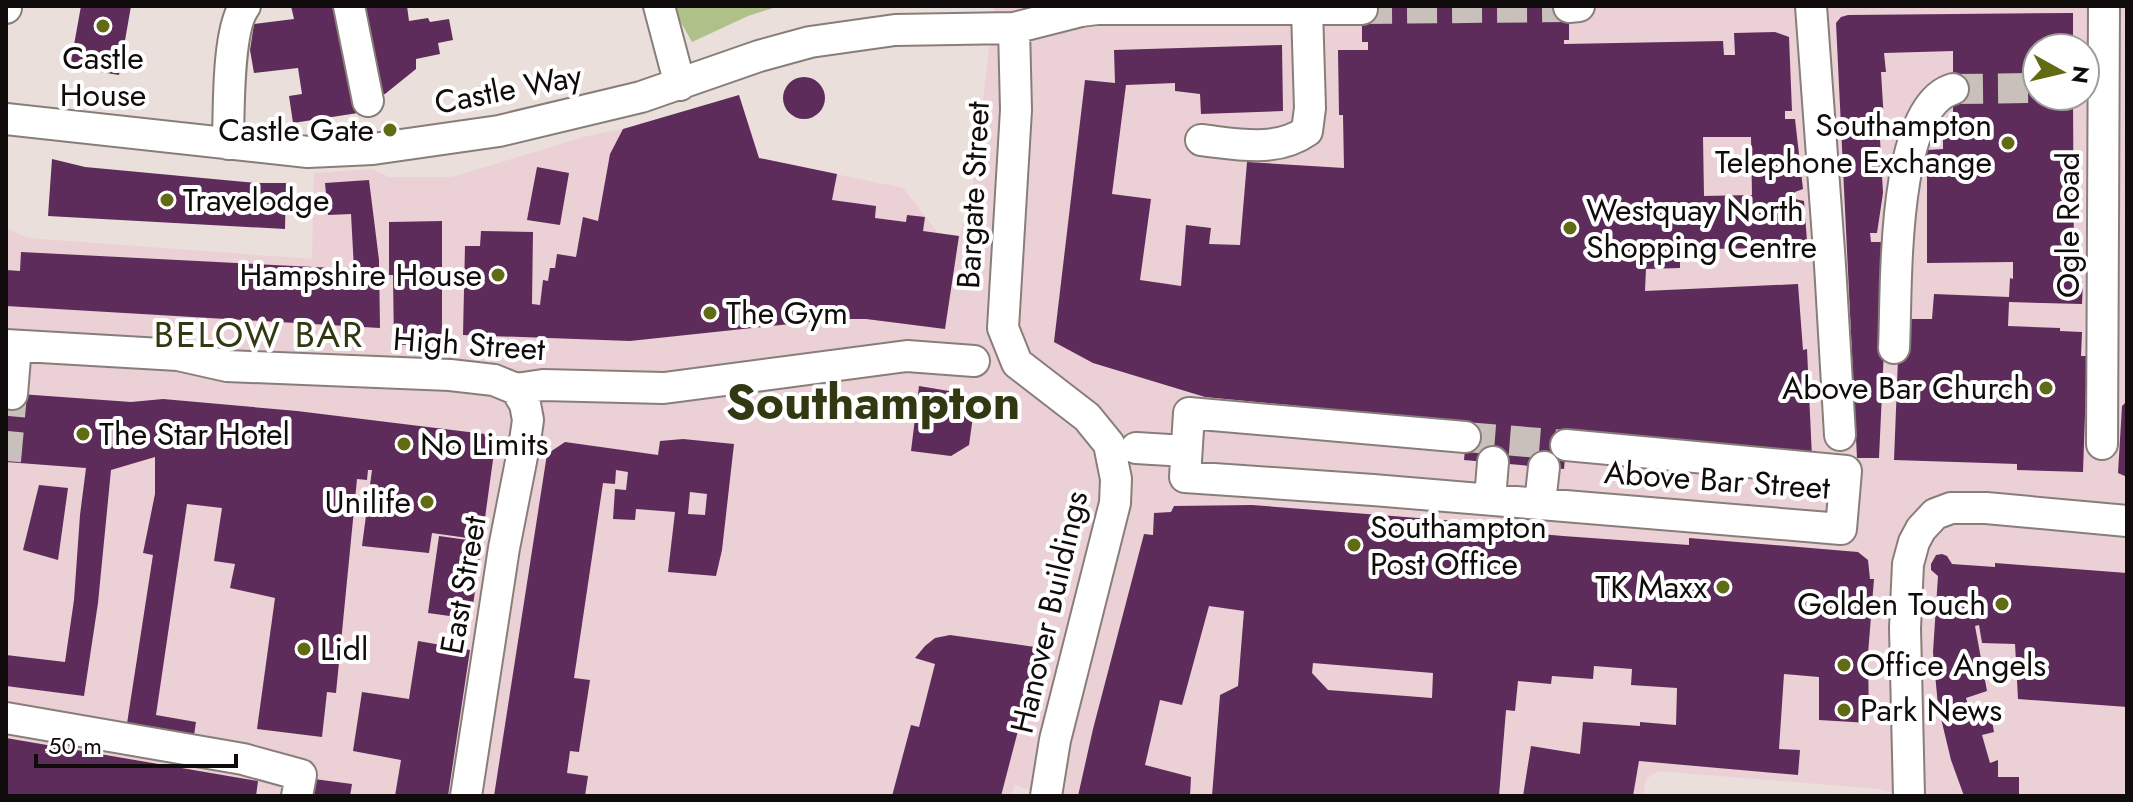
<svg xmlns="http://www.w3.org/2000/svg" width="2133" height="802" viewBox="0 0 2133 802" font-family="Jost,sans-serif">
<rect width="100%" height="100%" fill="#eadfda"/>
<!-- commercial -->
<path fill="#ebd0d6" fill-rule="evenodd" d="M994,6h1133v790h-222l-26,-7 -221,-18 -12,8 -3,17h-596l-32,-11 -4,11h-1005v-569l21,11 285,21 2,-86 58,-4 17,8h63l135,-41 36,-7 116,-34 20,63 144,30 35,45 21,3 12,-34zM2037,48h48v48h-48z"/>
<!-- green -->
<path fill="#afc189" d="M675,6h104l-31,10 -56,26 -18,-32z"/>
<!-- building -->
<path fill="#5e2c5b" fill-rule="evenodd" d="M81,6h50l-12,69 -49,-8z
M291,6h41l2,8 3,-1 21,100 -65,10 -4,-27 13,-2 -4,-26 -44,5 -4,-23 4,-26 40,-5z
M362,6h45l2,15 19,-3 2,4 19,-3 4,21 -15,3 2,11 -24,5v10l-31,25 -9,2z
M1362,6h207v34h-5v4l159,-3 1,14h11l-1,-22 41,-1 14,5 3,74h-7v8h10l8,70 -8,3v7l9,2 3,40 -41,2 1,5 -62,1v8h-25v11l-34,1 -1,22 153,-7 5,66 4,-1 5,109 -245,-22 -3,33 -100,-9 3,-33 -33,-8 -229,-22 -112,-34 -39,-21 31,-262 30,3 -1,-33 168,-5 1,66 -82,3 -1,-20 -25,-3v-8l-49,2 -14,109 39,5 -11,81 41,6 5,-61 25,3 -2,16 31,1 7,-83 97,6 -1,-53h-4l-1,-65h30v-8h-6zM1703,137h48l1,58 -48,1z
M2073,13v35h-36v48h36l1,185h9l-1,23 -73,-2 -1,24 52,2v3l22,1 -1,24h6l-4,116 -66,-2v-6l-123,-4 5,-126 12,-15h21l2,-25 75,3 1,-19 3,1v-17l-86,1v-113l16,-1v-11l10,-1v-86l-69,2 2,19h-5l3,49h-5l4,72 -6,40h-7l1,9h10l3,107 -5,109h-22l-21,-435 5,-6 7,-2z
M783 98a21 21 0 1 1 42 0a21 21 0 1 1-42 0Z
M739,95l20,63 78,16 -5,26 44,6 -1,12 31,4 1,-7 18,2 -2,14 36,5 -14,93 -79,-10h-29l-207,22 -167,-6 2,-89h15l1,-15 52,1 -1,72 8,1 3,-25 5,1 2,-13h5l2,-14 19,3 7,-40 15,4 12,-67 13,-25z
M52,159l33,8 171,16h30l-1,46 -237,-13z
M537,167l32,6 -9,52 -33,-5z
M369,180l10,80 1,68 -374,-22v-36l14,1 1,-19 333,17 -3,-55 -23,1 -3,-32z
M442,221v113l-6,10 -42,1 -1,-70h-4v-53z
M919,386l36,6 19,17 -5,36 -18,11 -40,-5z
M6,393l125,9 32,-3 134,12 188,23 10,11 -13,95 -50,-7 -3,20 -67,-7 10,-76h-4l-1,10 -10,-1 -21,214 -9,-1 -5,45 -65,-8 18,-131 -45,-10 5,-24 -21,-3 8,-53 -35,-4 -31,211 40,7 -3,20 -67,-12 27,-175 -10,-2 12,-59v-37l-44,13 -13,133 -14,93 -78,-10v-31l59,7 9,-62 6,-85 6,-47 -80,-6z
M2127,401v76l-9,-4 4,-67z
M683,439l51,5 -12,106 -6,26 -48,-4 7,-60 -39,-3 -1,11 -22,-1 2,-30 11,1 2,-18 -12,-2 -1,14 -12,-1 -29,195 16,2 -11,72 -9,-1 -3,22 21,3 -3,20h-91l53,-342 18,-12 93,13 2,-14zM690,492l17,2 -2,21 -17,-1z
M39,485l29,3 -10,72 -35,-10z
M1252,505l268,21 -1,6 44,4 126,9v-7l169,14 10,8 2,19h4l-6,75 1,69 -50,-3v-43l-35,-3 -5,75 21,1 -2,25 -159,-14 -6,35h-110l8,-50 49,8 3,-32 57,4v-4l36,3 1,-37 -46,-3 1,-16 -38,-3 -1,13 -41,-3 -1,8 -33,-3 -3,30 -9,-1 -7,86h-287l8,-101 18,-9 6,-75 -35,-5 -27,99 -22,-5 -15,65 46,12 -1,19h-112l15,-67 51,-195 9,1 1,-22 17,-1 3,-6zM1313,663l120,10 -1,25 -104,-8 -16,-17z
M439,536l43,6 -11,77 -43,-6z
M1942,554l5,2 5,8 43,3v-4l132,10v134l-109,-8 -3,-55 -33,-1 -3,-18 -4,1 12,65 -21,7 3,10 20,-5 5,29 -12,3 8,28 8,-3v17h21v19h-55l-13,-36 -13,-54 -5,-54 5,-76 -7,-6v-6l5,-9z
M950,635l85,12 3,7 -37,142h-109l19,-71 8,2 16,-63 -20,-6 10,-12 10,-8z
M418,641l52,9 -22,146h-53l6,-36 -48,-9 9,-59 47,7z
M6,738l252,43 -2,15h-250z
M314,779l38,5 -2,12h-38z"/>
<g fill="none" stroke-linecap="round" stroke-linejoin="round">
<!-- street-tunnel -->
<path stroke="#c9bfbb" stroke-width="30" stroke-dasharray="30 15" stroke-linecap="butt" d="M1362,9l207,-2
M1953,89l84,-1
M1465,437l101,8
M6,461l6,-67"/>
<!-- street casing -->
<g stroke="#887e79" stroke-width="34">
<path id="street" d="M349,6l19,95
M659,6l21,79
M1811,6l19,259 10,170
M1569,7l10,-1
M6,8v-2
M1014,28l2,82 -13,218 14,35 70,54 22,27 7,35 -1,24 -60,237 -9,56
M6,119l302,33 65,-3 126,-18 142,-34 118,-41 51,-14 85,-12 119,-2 67,-17 16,-2h265
M1201,140c36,4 75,13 106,-9l3,-23 -3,-99
M228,144c1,-31 -1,-115 17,-138
M6,345l172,10 49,11 223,9 44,5 22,9 27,-4 121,3 243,-32 67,5
M1894,348c3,-55 -4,-241 59,-259
M12,394l4,-48
M1465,437l-276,-24 -4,64 188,13 468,39 5,-58 -280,-26
M2102,444l2,-438
M1136,448l50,3
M1490,499l3,-37
M1540,503l4,-36
M6,718l237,41 58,16 -4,21
M466,796l38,-248 21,-107 3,-21 -3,-16 -9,-15
M1909,796l-4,-168 3,-64 6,-22 7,-13 14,-15 16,-6h35l141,13"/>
</g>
<!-- street -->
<use href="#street" stroke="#fff" stroke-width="30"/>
</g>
<!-- markers -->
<g fill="#606b13" stroke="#fff" stroke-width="3">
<circle cx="103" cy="26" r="8"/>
<circle cx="390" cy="130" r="8"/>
<circle cx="2008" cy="143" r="8"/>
<circle cx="167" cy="200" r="8"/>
<circle cx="1570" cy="228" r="8"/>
<circle cx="498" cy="275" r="8"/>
<circle cx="710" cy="313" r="8"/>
<circle cx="2046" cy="388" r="8"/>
<circle cx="83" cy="434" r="8"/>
<circle cx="404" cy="444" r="8"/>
<circle cx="427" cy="502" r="8"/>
<circle cx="1354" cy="545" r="8"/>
<circle cx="1723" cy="587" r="8"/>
<circle cx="2002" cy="604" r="8"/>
<circle cx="304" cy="649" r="8"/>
<circle cx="1844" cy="665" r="8"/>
<circle cx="1844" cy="710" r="8"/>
</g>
<g text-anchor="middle" stroke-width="8" stroke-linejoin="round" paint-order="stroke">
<!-- poi labels -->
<g font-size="32" fill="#100c0b" stroke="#fff" text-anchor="start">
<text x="103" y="69" text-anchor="middle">Castle<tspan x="103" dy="37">House</tspan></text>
<text x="1992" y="136" text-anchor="end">Southampton<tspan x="1992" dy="37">Telephone Exchange</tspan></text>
<text x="374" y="141" text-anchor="end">Castle Gate</text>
<text x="183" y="211">Travelodge</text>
<text x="1586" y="221">Westquay North<tspan x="1586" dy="37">Shopping Centre</tspan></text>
<text x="482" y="286" text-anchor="end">Hampshire House</text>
<text x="726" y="324">The Gym</text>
<text x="2030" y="399" text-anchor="end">Above Bar Church</text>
<text x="99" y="445">The Star Hotel</text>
<text x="420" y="455">No Limits</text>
<text x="411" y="513" text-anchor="end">Unilife</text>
<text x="1370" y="538">Southampton<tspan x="1370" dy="37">Post Office</tspan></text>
<text x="1707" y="598" text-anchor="end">TK Maxx</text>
<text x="1986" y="615" text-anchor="end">Golden Touch</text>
<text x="320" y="660">Lidl</text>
<text x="1860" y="676">Office Angels</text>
<text x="1860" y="721">Park News</text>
</g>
<!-- street labels -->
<g font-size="32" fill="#100c0b" stroke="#fff">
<text transform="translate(508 89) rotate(-11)" y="11">Castle Way</text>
<text transform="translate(973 195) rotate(-87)" y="11">Bargate Street</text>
<text transform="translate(2068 225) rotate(-90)" y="11">Ogle Road</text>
<text transform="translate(469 344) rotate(4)" y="11">High Street</text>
<text transform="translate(1717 480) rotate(4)" y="11">Above Bar Street</text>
<text transform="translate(463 585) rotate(-80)" y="11">East Street</text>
<text transform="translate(1049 612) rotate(-77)" y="11">Hanover Buildings</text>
</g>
<!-- quarter labels -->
<g font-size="36" letter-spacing="2" fill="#323811" stroke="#fff">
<text x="259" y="347">BELOW BAR</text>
</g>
<!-- town labels -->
<g font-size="48" font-weight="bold" fill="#323811" stroke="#fff">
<text x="873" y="419">Southampton</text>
</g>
</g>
<!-- border -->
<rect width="2133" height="802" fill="none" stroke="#100c0b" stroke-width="16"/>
<!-- north arrow -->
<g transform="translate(2061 72) rotate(98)"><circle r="38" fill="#ffffff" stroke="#9f9e9d" stroke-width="2"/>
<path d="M0-6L14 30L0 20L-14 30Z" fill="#606b13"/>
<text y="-12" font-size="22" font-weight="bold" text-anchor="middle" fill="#100c0b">N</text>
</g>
<!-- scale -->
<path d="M36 754v12h200v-12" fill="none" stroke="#100c0b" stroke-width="4"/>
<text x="48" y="754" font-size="24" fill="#100c0b" stroke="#ffffff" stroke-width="6" paint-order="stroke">50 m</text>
</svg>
